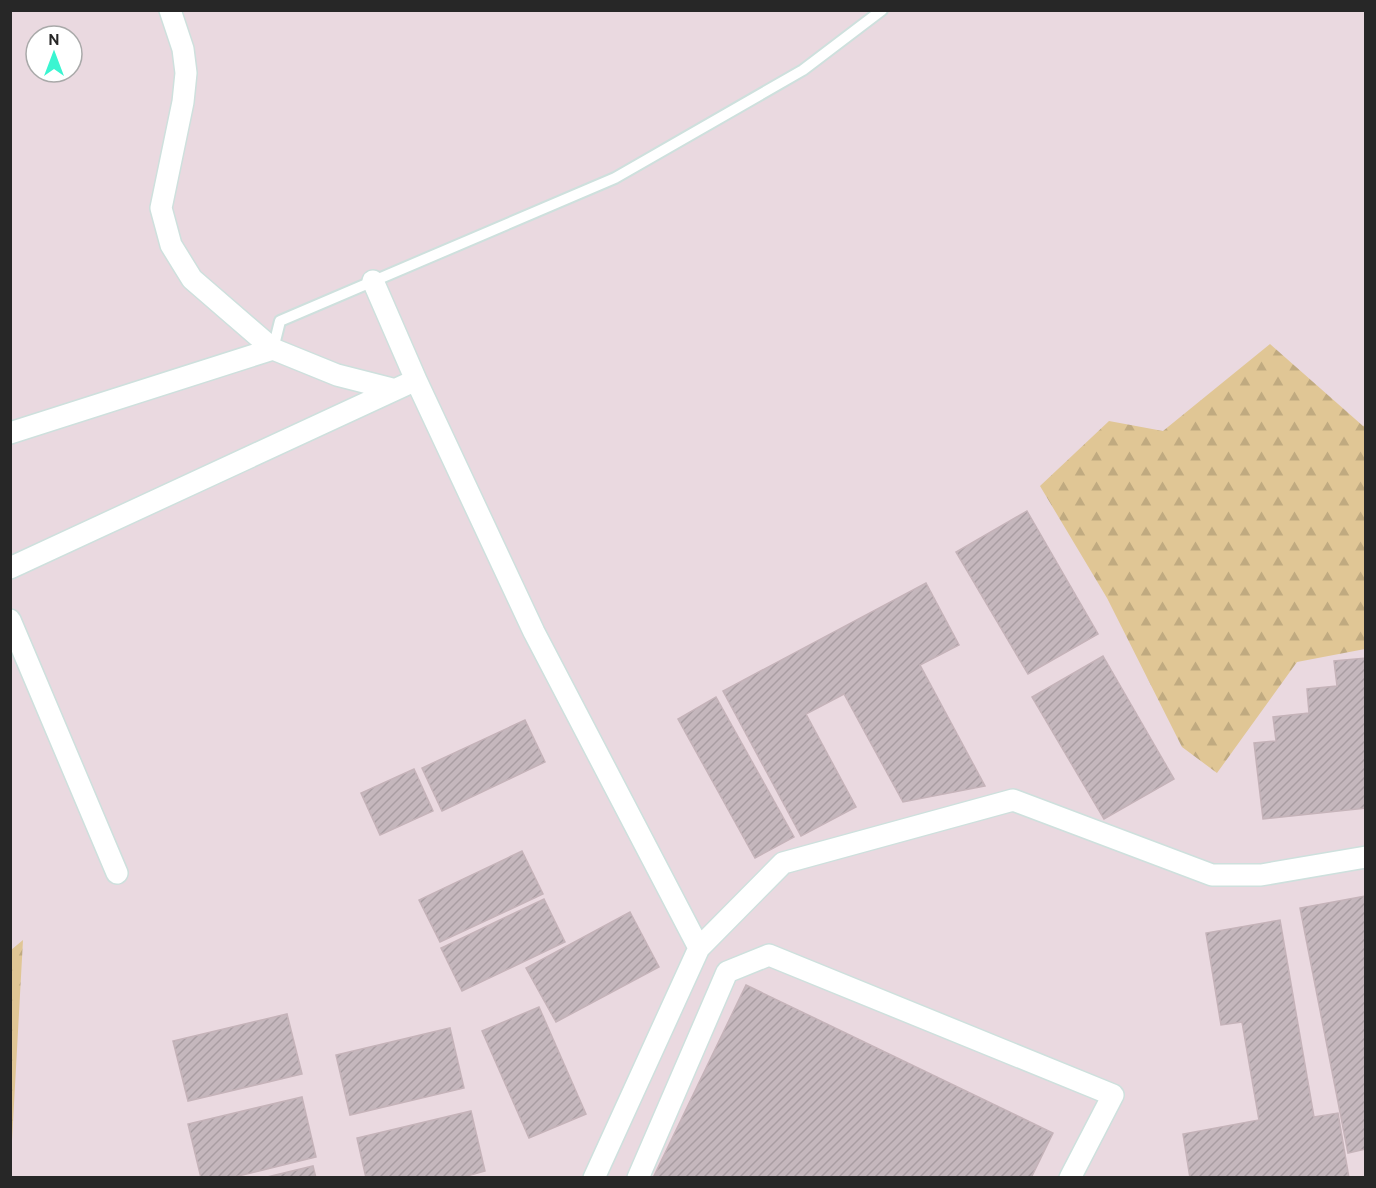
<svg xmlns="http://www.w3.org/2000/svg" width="1376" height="1188" viewBox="0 0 1376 1188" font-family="Cabin,sans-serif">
<defs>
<pattern id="forest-firs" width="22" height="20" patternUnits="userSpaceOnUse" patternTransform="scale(1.5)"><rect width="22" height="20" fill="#e0c695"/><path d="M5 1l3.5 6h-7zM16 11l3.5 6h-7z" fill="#c0aa80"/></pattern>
<pattern id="building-hatch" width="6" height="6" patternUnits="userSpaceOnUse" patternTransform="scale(1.5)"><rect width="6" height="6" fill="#c5b7bd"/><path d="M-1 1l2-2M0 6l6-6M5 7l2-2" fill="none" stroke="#a99da2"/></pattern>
</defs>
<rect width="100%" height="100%" fill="#ead9e0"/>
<!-- forest -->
<path fill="url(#forest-firs)" d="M1270,344l93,82 2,-1v224l-68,13 -80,111 -35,-26 -75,-149 -67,-112 69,-65 54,10z
M23,940l-12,219v-209z"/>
<!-- building -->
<path fill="url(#building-hatch)" stroke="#c5b3b9" stroke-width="1.5" d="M1027,511l71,123 -70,40 -72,-122z
M926,583l33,62 -39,20 65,121 -82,16 -59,-108 -38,20 50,93 -55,29 -78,-145z
M1103,656l71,123 -70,40 -72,-122z
M1366,658v150l-103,11 -9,-76 22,-2 -3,-24 36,-4 -2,-24 30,-3 -3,-25z
M716,697l78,140 -39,21 -77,-139z
M525,720l20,42 -103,49 -20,-43z
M414,769l19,42 -53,24 -19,-42z
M522,851l21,43 -103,48 -21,-42z
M1366,896v253l-18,4 -48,-245z
M544,899l21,43 -103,49 -21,-43z
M630,912l29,55 -103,55 -30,-54z
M1280,920l34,197 24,-4 11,65h-159l-7,-44 76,-14 -17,-98 -21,3 -15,-92z
M746,985l307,148 -22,45h-378z
M539,1007l47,107 -57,24 -47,-107z
M287,1014l15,60 -114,27 -15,-60z
M450,1028l14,60 -114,27 -14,-60z
M302,1097l14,60 -86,21h-29l-13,-54z
M471,1111l14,60 -25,7h-94l-9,-40z
M313,1166l3,12h-53z"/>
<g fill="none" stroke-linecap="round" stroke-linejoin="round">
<!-- lane casing -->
<g stroke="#cee0dd" stroke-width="14">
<path id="lane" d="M273,349l7,-28 335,-143 188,-108 79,-60"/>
</g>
<!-- street casing -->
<g stroke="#cee0dd" stroke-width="24">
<path id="street" d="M170,10l13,39 3,24 -3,29 -22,106 10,37 21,34 81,70
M373,281l43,99
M10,433l263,-84 64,26 55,14
M10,568l406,-188 118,252 165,316 -105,230
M10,620l107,253
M699,948l84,-85 230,-63 199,75h49l105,-18
M638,1178l89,-206 42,-17 344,140 -43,83"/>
</g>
<!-- lane -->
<use href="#lane" stroke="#fff" stroke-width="10"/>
<!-- street -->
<use href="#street" stroke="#fff" stroke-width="21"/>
</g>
<!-- border -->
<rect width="1376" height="1188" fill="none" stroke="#272727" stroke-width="24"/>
<!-- north arrow -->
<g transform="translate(54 54)"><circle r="28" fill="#ffffff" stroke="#a9a9a9" stroke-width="1.5"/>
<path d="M0-4.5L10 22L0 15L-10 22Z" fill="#3af5d1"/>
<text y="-9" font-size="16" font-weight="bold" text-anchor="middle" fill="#272727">N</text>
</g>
</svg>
